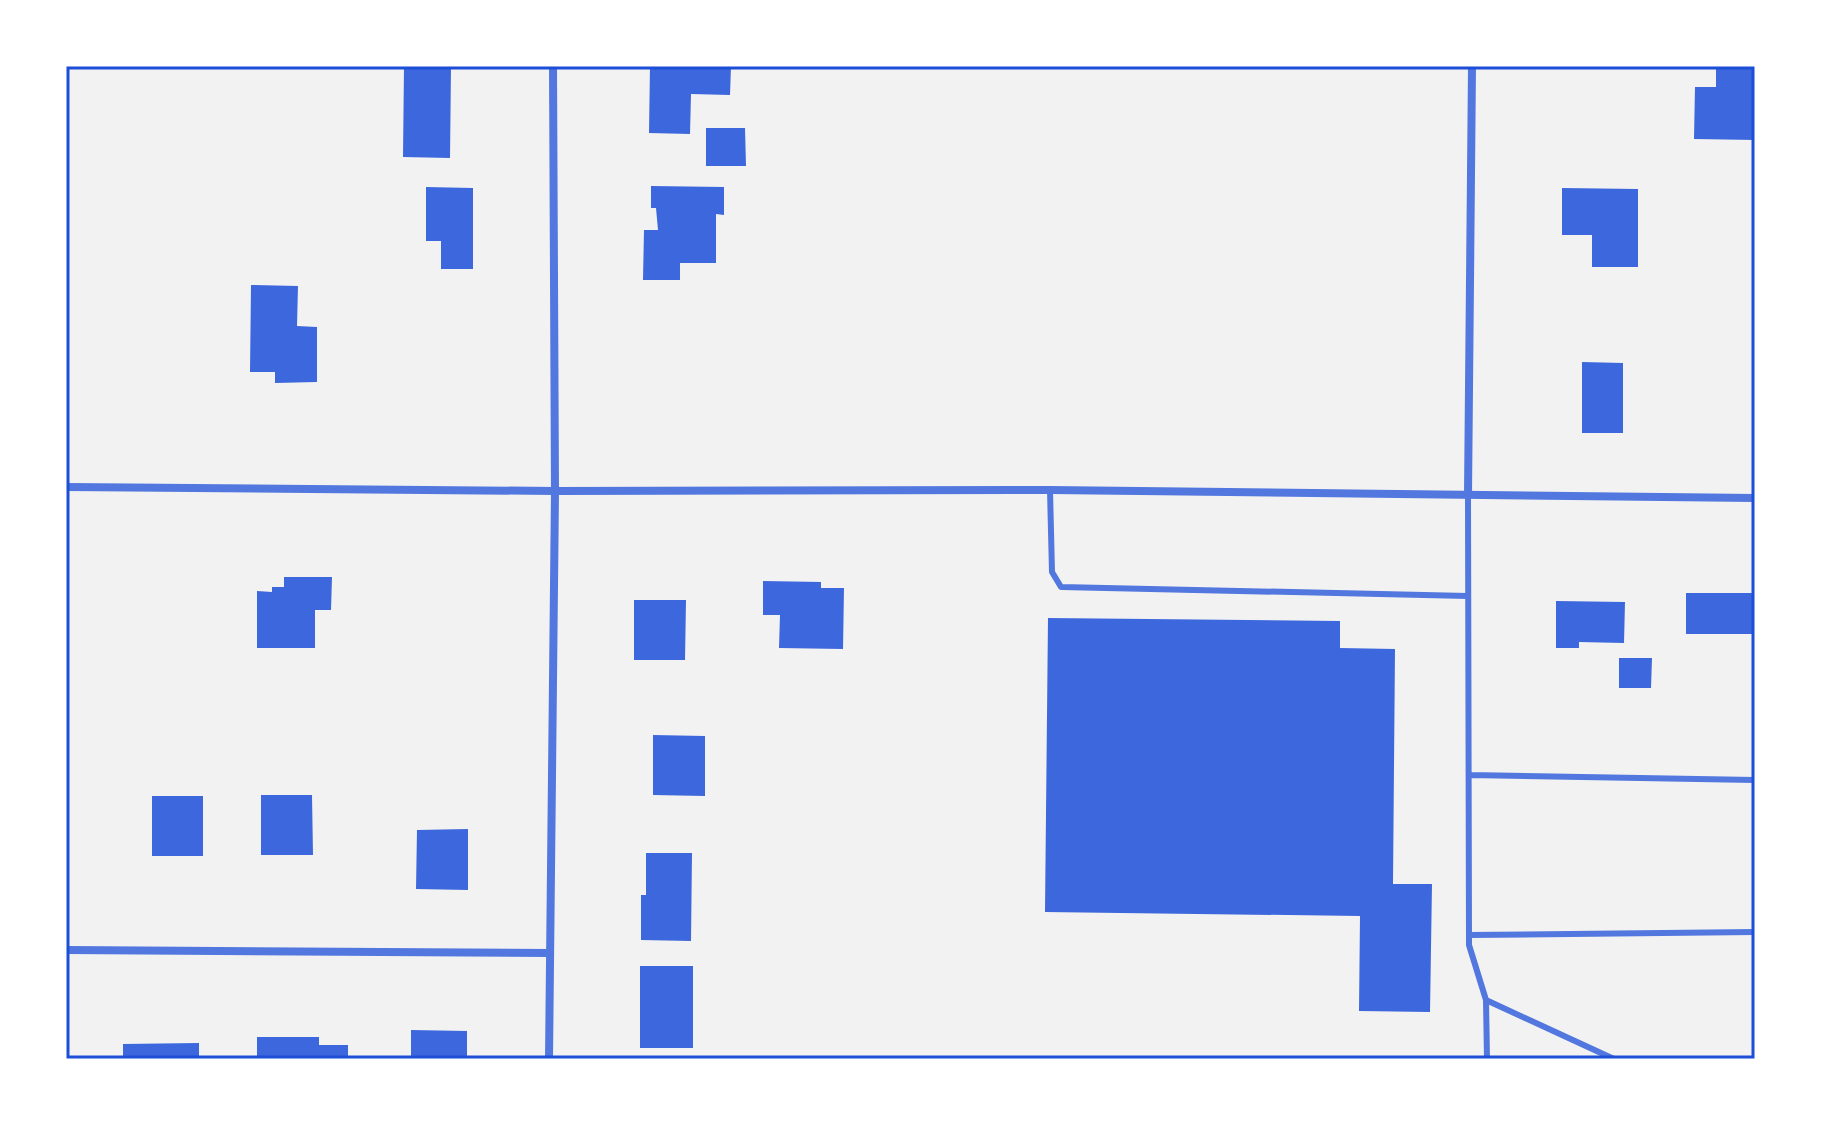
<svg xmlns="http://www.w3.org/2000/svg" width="1821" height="1125" viewBox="0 0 1821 1125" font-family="'Alegreya Sans',sans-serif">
<rect width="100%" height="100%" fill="#f2f2f2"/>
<!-- building -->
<path fill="#3d67dc" d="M404,66h47l-1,92 -47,-1z
M650,66h81l-1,29 -39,-1 -1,40 -41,-1z
M1716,66h39v74l-61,-1 1,-52h21z
M706,128h39l1,38h-40z
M651,186l73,1v28l-8,-1v49h-36v17h-37l1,-50h14l-2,-22h-5z
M426,187l47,1v81h-32v-28h-15z
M1562,188l76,1v78h-46v-32h-30z
M251,285l47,1 -1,40 20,1v55l-42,1v-11h-25z
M1582,362l41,1v70h-41z
M284,577h48l-1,33h-16v38h-58v-57l15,1v-5h12z
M763,581l58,1v6h23l-1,61 -64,-1 1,-33h-17z
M1686,593h69v41h-69z
M634,600h52l-1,60h-51z
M1556,601l69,1 -1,41 -45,-1v6h-23z
M1048,618l292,3v27l55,1 -2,235h39l-2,128 -71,-1 1,-95 -315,-4z
M1619,658h33l-1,30h-32z
M653,735l52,1v60l-52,-1z
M261,795h51l1,60h-52z
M152,796h51v60h-51z
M468,829v61l-52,-1 1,-59z
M646,853h46l-1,88 -50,-1v-45h5z
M640,966h53v82h-53z
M411,1030l56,1v28h-56z
M257,1037h62v8h29v14h-91z
M199,1043v16h-76v-15z"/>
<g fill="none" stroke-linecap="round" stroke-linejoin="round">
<!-- service -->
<path stroke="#5277de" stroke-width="6" d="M1050,490l2,82 9,15 407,9
M1468,495l1,450 17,55 1,59
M1469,775l286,5
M1469,935l286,-3
M1486,1000l128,59"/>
<!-- minor -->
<path stroke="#5277de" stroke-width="8" d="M66,487l489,4 495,-1 705,8
M1468,495l4,-429
M66,950l483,3
M549,1059l6,-568 -2,-425"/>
</g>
<!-- border -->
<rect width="1821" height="1125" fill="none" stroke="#ffffff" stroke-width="136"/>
<rect x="68" y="68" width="1685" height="989" fill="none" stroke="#1d4ed8" stroke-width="3"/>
</svg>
